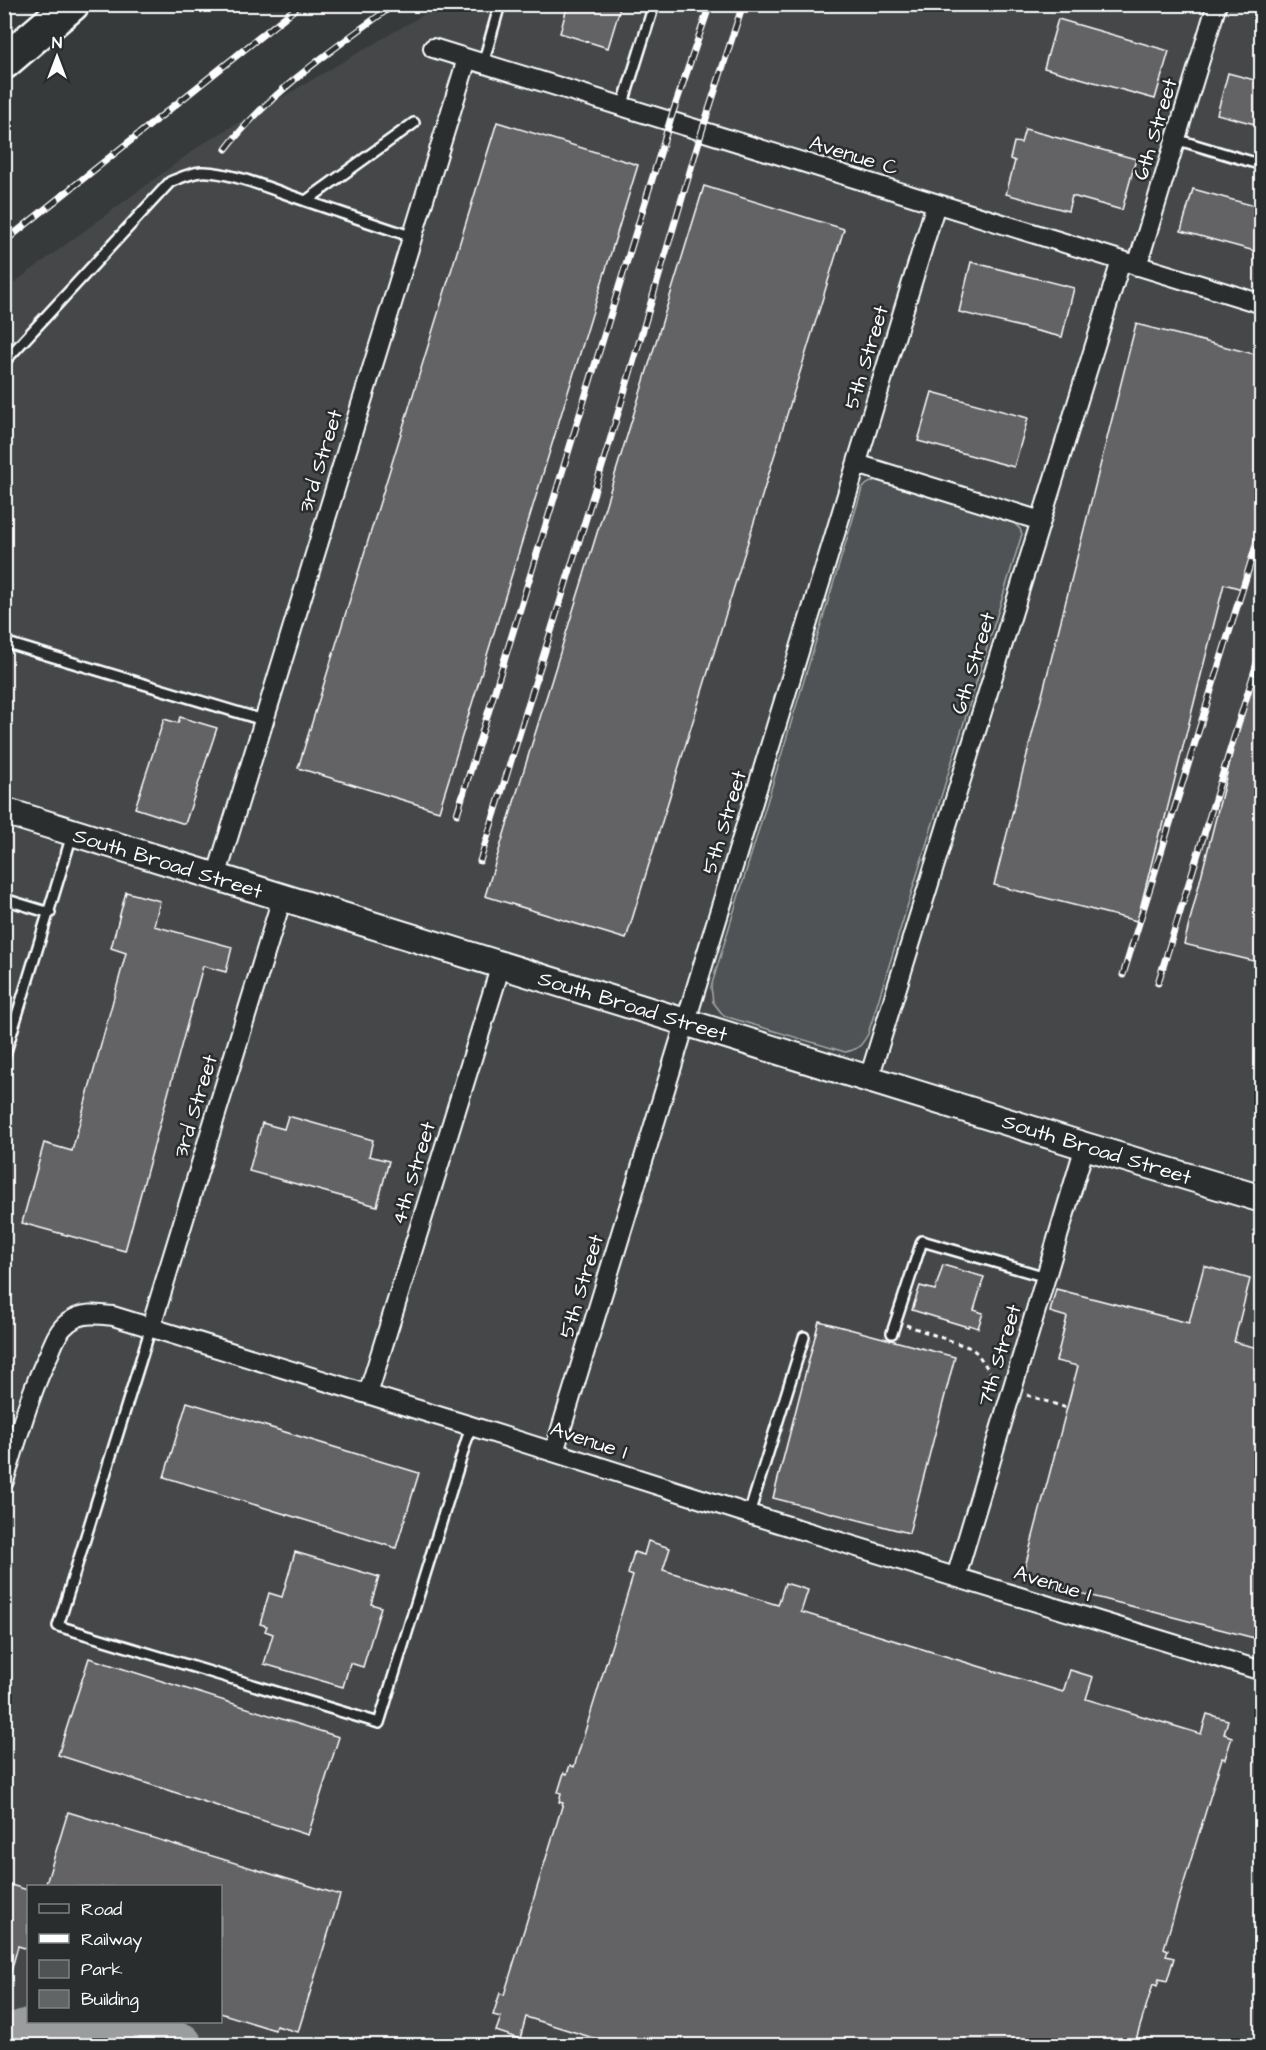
<svg xmlns="http://www.w3.org/2000/svg" width="1266" height="2050" viewBox="0 0 1266 2050" font-family="'Architects Daughter',sans-serif">
<rect width="100%" height="100%" fill="#373a3b"/>
<filter id="ink" filterUnits="userSpaceOnUse"><feTurbulence type="fractalNoise" baseFrequency=".0167" numOctaves="2"/><feDisplacementMap in="SourceGraphic" scale="12" xChannelSelector="R" yChannelSelector="G"/><feConvolveMatrix kernelMatrix="1 2 1 2 8 2 1 2 1" color-interpolation-filters="sRGB"/></filter>
<g filter="url(#ink)">
<!-- built -->
<path fill="#444748" fill-rule="evenodd" d="M440,5h821v2040h-1256l-1,-1755 198,-146zM28,1886h192v136h-192z"/>
<!-- green -->
<path fill="#505354" stroke="#a8a9aa" stroke-width="1.5" d="M875,480l139,43 6,6 2,5 -154,500c-6,11 -10,16 -23,18l-121,-36 -11,-14 -2,-15 151,-498 5,-5z"/>
<g fill="none" stroke-linecap="round" stroke-linejoin="round">
<!-- taxiway -->
<path stroke="#9b9c9d" stroke-width="48" d="M4,2041c63,-28 113,-15 175,5"/>
</g>
<!-- building -->
<path fill="#636465" stroke="#fff" stroke-width="1.5" d="M568,4h41l11,4 -12,40 -48,-15z
M1058,19l111,32 -14,48 -111,-31z
M1228,73l34,9v44l-45,-12z
M497,122l141,43 -199,646 -141,-43z
M1025,129l111,30 -14,51 -50,-14 -4,15 -62,-17 9,-33 -5,-2 4,-17 7,1z
M704,186l140,43 -218,710 -141,-43z
M1193,189l69,19v45l-81,-22z
M971,262l103,26 -12,49 -103,-25z
M1136,324l126,32v154l-20,79 -18,-5 -62,246h-2l-23,91 -143,-36z
M932,392l96,26 -14,49 -96,-26z
M1256,659l6,1v303l-78,-19z
M180,717l37,11 -32,96 -50,-16 29,-89 14,4z
M126,892l34,9 -6,25 78,21 -6,25 -23,-6 -78,285 -103,-28 22,-80 28,8 54,-198 -15,-5z
M288,1116l85,24 -4,16 20,5 -12,45 -128,-35 13,-48 22,6z
M943,1265l41,12 -10,33 9,3 -5,15 -9,-3 -1,2 -56,-17 8,-24 15,4z
M1204,1266l46,13 -16,63 28,7v291l-240,-62 56,-212 -22,-5 11,-44 -17,-5 6,-23 133,34z
M819,1321l136,36 -46,176 -136,-35z
M187,1402l232,71 -23,75 -232,-71z
M648,1541l22,7 -7,22 115,35 7,-22 23,7 -7,22 262,80 7,-22 23,7 -7,22 115,35 6,-20 21,6 -4,14 8,3 -7,22 -3,-1 -58,190 4,2 -2,6 8,2 -7,23 -8,-2 -2,7 -4,-2 -19,62h-515l-93,-29 -6,22 -24,-8 5,-14 -8,-2 7,-22 4,2 59,-192 -4,-1 2,-9 -3,-1 6,-19 3,1 3,-9 4,2 59,-191 -5,-2 6,-22 10,3z
M295,1552l84,25 -8,27 10,3 -18,60 -13,-4 -7,24 -79,-23 9,-30 -8,-3 2,-5 -7,-2 9,-31 13,4z
M89,1658l250,79 -31,98 -250,-80z
M68,1812l272,83 -42,137 -22,-6 -1,4 -55,-17v-126h-175z
M4,1883l24,7v59l-10,-3 -9,33 -5,-1z"/>
<g fill="none" stroke-linecap="round" stroke-linejoin="round">
<!-- lane casing -->
<g stroke="#fff" stroke-width="14">
<path id="lane" d="M483,64l17,-60
M622,107l31,-99 -1,-4
M1175,139l87,26
M306,201l107,36
M4,362l166,-180c10,-4 20,-9 31,-10 26,-2 78,20 105,29l108,-78
M4,642l259,78
M4,899l46,14
M4,1058l68,-223
M151,1327l-93,299 321,97 92,-297
M892,1333l30,-92 124,36
M749,1514l55,-177"/>
</g>
<!-- street casing -->
<g stroke="#fff" stroke-width="22">
<path id="street" d="M433,48l829,256
M1137,266l80,-262
M857,464l184,57
M216,877l251,-818
M869,1078l252,-817
M151,1327l131,-429
M368,1394l133,-429
M554,1452l382,-1248
M4,1481c14,-43 25,-87 45,-127 5,-12 9,-24 20,-32 13,-10 28,-8 44,-6l358,110 278,88 513,157
M956,1577l129,-431"/>
</g>
<!-- secondary casing -->
<g stroke="#fff" stroke-width="30">
<path id="secondary" d="M4,811l1081,335 177,53"/>
</g>
<!-- highway casing -->
<g stroke="#fff" stroke-width="38">
<path id="highway" d="M4,62l68,-58"/>
</g>
<!-- path -->
<path stroke="#fff" stroke-width="3" stroke-dasharray="4.5 4.5" stroke-linecap="butt" d="M906,1325l65,23 6,5 19,28
M1027,1395l40,13"/>
<!-- lane -->
<use href="#lane" stroke="#2a2d2e" stroke-width="9"/>
<!-- street -->
<use href="#street" stroke="#2a2d2e" stroke-width="18"/>
<!-- secondary -->
<use href="#secondary" stroke="#2a2d2e" stroke-width="26"/>
<!-- highway -->
<use href="#highway" stroke="#2a2d2e" stroke-width="33"/>
<!-- rail casing -->
<g stroke="#fff" stroke-width="7">
<path id="rail" d="M226,149c42,-56 113,-104 169,-145
M4,242l297,-238
M457,814l213,-693 40,-117
M480,861l128,-414 94,-316 41,-127
M1123,975l139,-449
M1158,983l104,-336"/>
</g>
<!-- rail -->
<use href="#rail" stroke="#2a2d2e" stroke-width="4.5" stroke-dasharray="14" stroke-linecap="butt"/>
</g>
</g>
<g text-anchor="middle" stroke-width="5" stroke-linejoin="round" paint-order="stroke">
<!-- street labels -->
<g font-size="21" fill="#fff" stroke="#2a2d2e">
<text transform="translate(1155 129) rotate(-73)" y="7">6th Street</text>
<text transform="translate(854 155) rotate(17)" y="7">Avenue C</text>
<text transform="translate(866 357) rotate(-73)" y="7">5th Street</text>
<text transform="translate(320 461) rotate(-73)" y="7">3rd Street</text>
<text transform="translate(973 663) rotate(-73)" y="7">6th Street</text>
<text transform="translate(724 822) rotate(-73)" y="7">5th Street</text>
<text transform="translate(168 863) rotate(17)" y="7">South Broad Street</text>
<text transform="translate(633 1006) rotate(17)" y="7">South Broad Street</text>
<text transform="translate(195 1106) rotate(-73)" y="7">3rd Street</text>
<text transform="translate(1097 1149) rotate(17)" y="7">South Broad Street</text>
<text transform="translate(413 1173) rotate(-73)" y="7">4th Street</text>
<text transform="translate(581 1286) rotate(-73)" y="7">5th Street</text>
<text transform="translate(999 1355) rotate(-73)" y="7">7th Street</text>
<text transform="translate(589 1440) rotate(18)" y="7">Avenue I</text>
<text transform="translate(1053 1583) rotate(17)" y="7">Avenue I</text>
</g>
</g>
<!-- margin -->
<rect width="1266" height="2050" fill="none" stroke="#2a2d2e" stroke-width="24"/>
<rect x="12" y="12" width="1242" height="2026" fill="none" stroke="#fff" stroke-width="2" filter="url(#ink)"/>
<!-- legend -->
<rect x="27" y="1885" width="195" height="138" fill="#2a2d2e" stroke="#7f8182" stroke-width="1.5"/>
<rect x="39" y="1904" width="30" height="9" fill="#2a2d2e" stroke="#7f8182" stroke-width="1.5"/>
<text x="81" y="1915" font-size="18" fill="#ffffff">Road</text>
<rect x="39" y="1934" width="30" height="9" fill="#ffffff" stroke="#7f8182" stroke-width="1.5"/>
<text x="81" y="1945" font-size="18" fill="#ffffff">Railway</text>
<rect x="39" y="1960" width="30" height="18" fill="#505354" stroke="#7f8182" stroke-width="1.5"/>
<text x="81" y="1975" font-size="18" fill="#ffffff">Park</text>
<rect x="39" y="1990" width="30" height="18" fill="#636465" stroke="#7f8182" stroke-width="1.5"/>
<text x="81" y="2005" font-size="18" fill="#ffffff">Building</text>
<!-- north arrow -->
<g transform="translate(57 57)" stroke="#2a2d2e" stroke-width="4.5" paint-order="stroke">
<path d="M0-4.5L10 22L0 15L-10 22Z" fill="#ffffff"/>
<text y="-9" font-size="16" font-weight="bold" text-anchor="middle" fill="#ffffff">N</text>
</g>
</svg>
